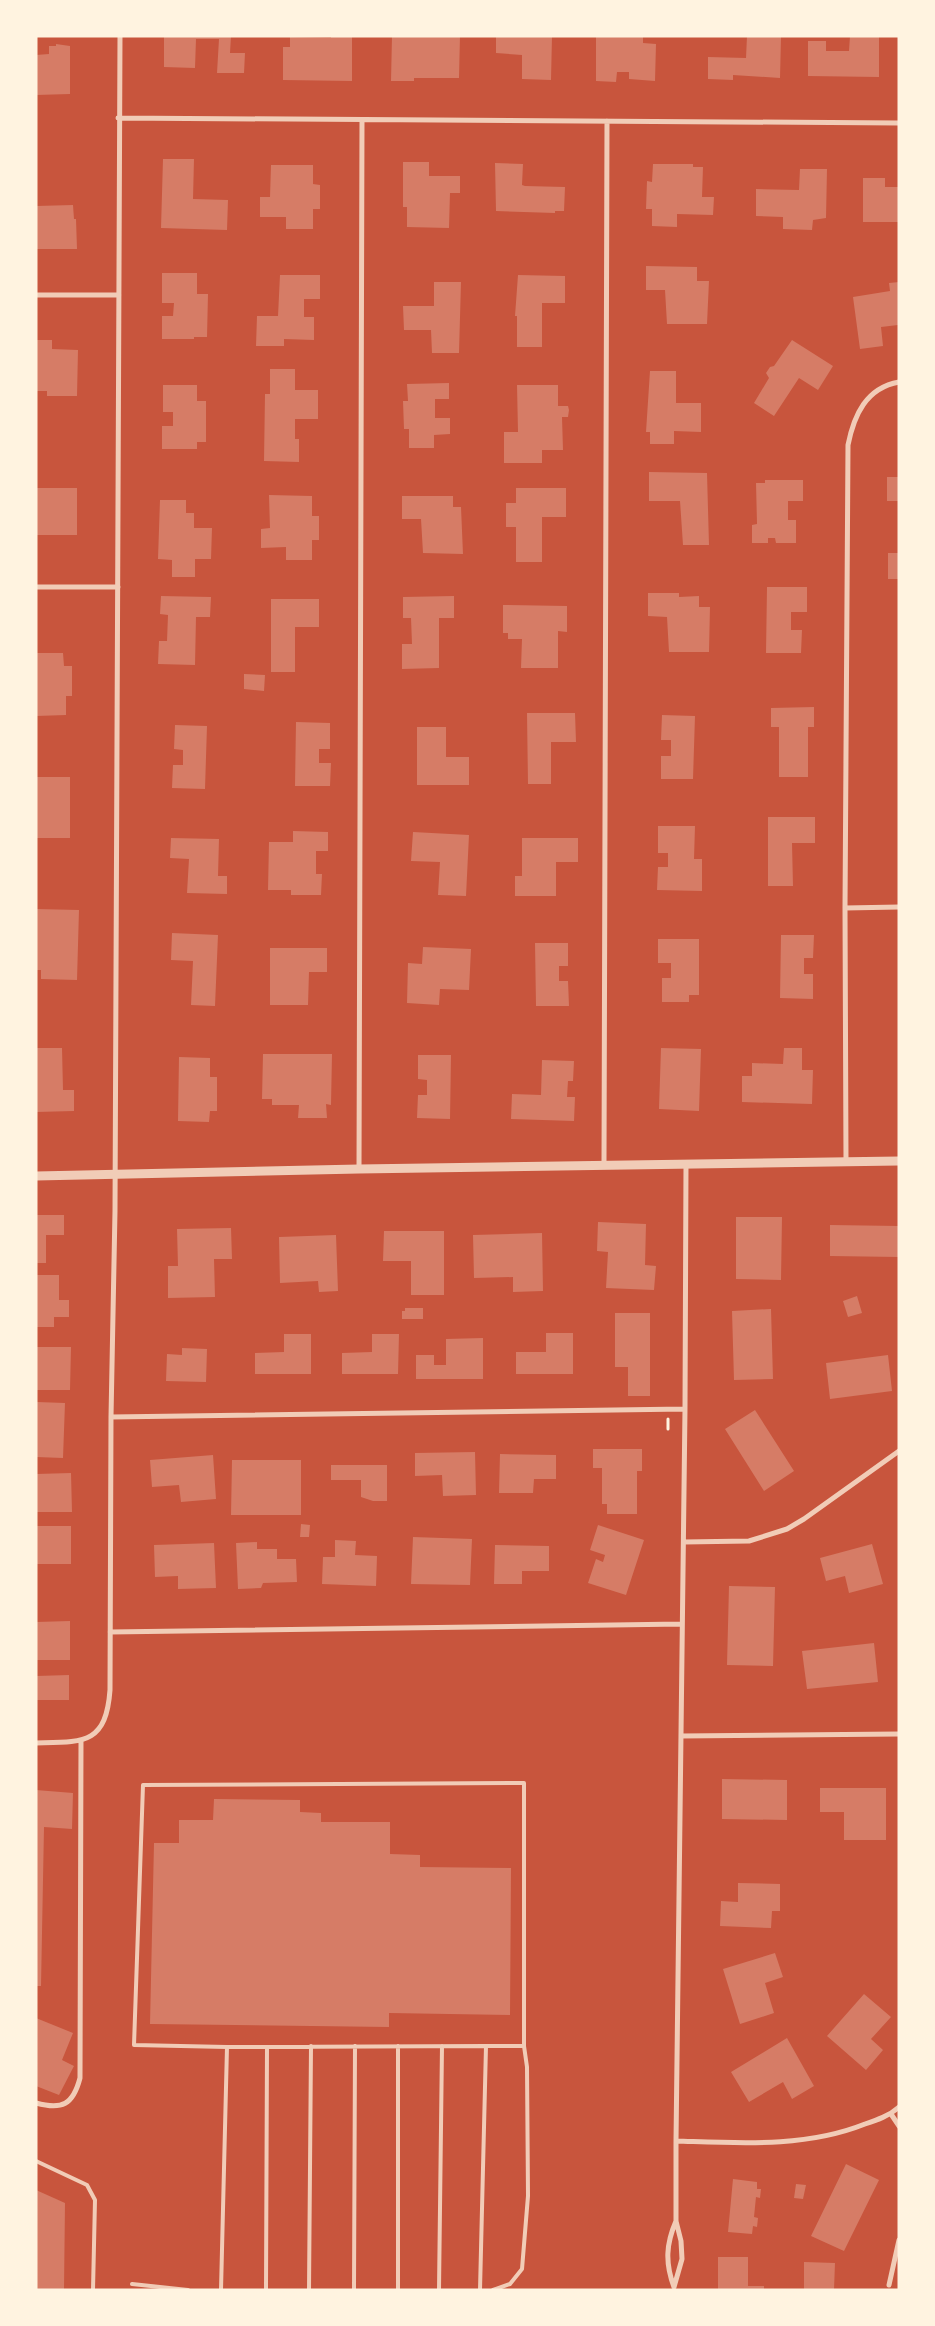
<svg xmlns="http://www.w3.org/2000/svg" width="935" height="2326" viewBox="0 0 935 2326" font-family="Barlow,sans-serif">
<rect width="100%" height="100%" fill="#c8553d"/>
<!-- building -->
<path fill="#d67c66" d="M164,36h67l-1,17h15l-1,20h-27l2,-34h-23l-1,29 -31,-1z
M331,36h21v45l-69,-1v-33h7v-10l41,1z
M392,36h68l-1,42h-45v3h-23z
M496,36h56l-1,44 -29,-1v-24l-26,-2z
M596,36h47v7l13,1 -1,37 -26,-2v-7h-12l-1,10 -20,-1z
M747,36l34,1 -1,41 -47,-3v5l-25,-1v-22l38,1z
M850,36h29v41l-71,-1v-35h18v10h23z
M56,44l14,2v48l-34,1v-40l13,-1v-8h7z
M163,159h31l-1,40 35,1 -1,30 -66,-2z
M403,162h26v14h31v17h-10l-1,35 -42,-1v-20h-4z
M495,163l28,1 -1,21 3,1 40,1 -1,24h-9v2l-59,-2z
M653,164h40v3h10l-1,30h12l-1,18 -36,-1v13l-25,-1v-17h-6l1,-28 5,1z
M271,165h42v19l7,1v24h-7v20h-27v-12h-26v-20h10z
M800,169h27l-1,49 -13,2 -1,10 -29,-1v-12l-27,-1v-27l43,1z
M863,178h22v9h14v35h-36z
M73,205l1,14h2l1,30h-41v-43z
M646,266l51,1v14h12l-2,43h-40l-2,-34h-19z
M162,273h35v21h11l-1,43h-13v2h-32v-23h11l1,-13h-12z
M280,275h40v24h-16v18h10v23l-30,-1v7h-28l1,-30h21z
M518,275l47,1v27h-23v44h-25v-31h-2z
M434,282h27l-2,71h-27l-1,-23h-27l-1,-24h31z
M899,282l-1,43 -17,2 2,19 -23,3 -7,-52 37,-6 -1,-8z
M36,340h16v9l26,1 -1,46h-30v-5h-11z
M792,340l41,26 -15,24 -19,-12 -25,38 -20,-13 15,-25 -3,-5 4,-6 4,-1z
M270,369h25v21h23v29h-23v20h4v23l-35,-1 1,-67h5z
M650,371h26v32h25v29l-27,-1v13h-24v-12h-4z
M449,383v16h-14v19h15v16l-16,1v13h-25v-19h-5l-1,-28h5l-1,-17z
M163,385h34v16h9v41h-9v7h-35v-23h11v-14h-10z
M517,385h41v21h10l1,4 -1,7h-6l1,33h-21v13h-38v-31h14z
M649,472l58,1 2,72h-26l-3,-44h-31z
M887,477h12v24h-12z
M765,480h38v21h-15v19h8v23h-20l-1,-5h-7v5h-16v-18l5,-1 -1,-41h9z
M36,488h41v47h-41z
M516,488h50v29h-24v45h-26v-35h-10v-24h10z
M269,495l43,1v20h7v24h-7v20h-26v-13l-25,1v-19l9,-1z
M402,496h51v11h8l2,47 -40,-1 -2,-34h-19z
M160,500h26v13h8v15h18l-1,31h-16v18h-23v-17l-14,-1z
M888,553h11v26h-11z
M767,587h40v25h-16v18h11l-1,23h-35z
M648,593h31v4l20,-1v11h11l-1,45h-40l-2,-35 -19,-1z
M161,596l50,1 -1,20h-14l-1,48 -37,-1 1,-23h8l1,-26 -8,-1z
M454,596v22h-15v50l-37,1v-25h10l-1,-26h-8v-21z
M271,599h48v28h-24v45h-24z
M503,605l64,1v26l-9,-1v37h-37l1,-29h-14v-6h-5z
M37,653h26l1,13h8v30h-6v19l-30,1z
M244,674l21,1 -1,16 -20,-2z
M814,707v20h-6v50h-29v-50h-8v-19z
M527,713h48l1,29h-25v42h-23z
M662,715l33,1 -2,63h-32v-23h10v-16h-10z
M296,722l34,1v26h-11v14h12l-1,23h-35z
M175,725l32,1 -2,63 -33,-1 1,-23h10v-15l-9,-1z
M417,727h29v30h23v28h-52z
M36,777h34v61h-34z
M768,817h47v26h-23l1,43h-25z
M658,826h37l-1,33h8v32l-45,-1 1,-23h10v-14h-10z
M293,831l35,1v19h-12v23h6l-1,21h-30v-5h-23l1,-48h24z
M413,832l56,3 -3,61 -28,-1 2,-33 -29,-1z
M171,838l48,1 -1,37h9v18l-40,-1 2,-34 -19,-1z
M522,838h56v24h-22v34h-41v-20h7z
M36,909l43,1 -2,70 -36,-1v-9h-5z
M172,933l46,2 -3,71 -24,-1 2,-44 -22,-1z
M781,935h33l-1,23h-9v16h9v25l-33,-1z
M658,939h41v56h-10v7h-27v-24h9v-15h-13z
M535,943h33v23h-9v15h9l1,25h-33z
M423,947l48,2 -2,41 -29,-1 -1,16 -32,-2 1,-40 14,1z
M270,948h57v24h-18l-1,33h-38z
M36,1048h26l1,42h11v21l-38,1z
M661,1048l40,1 -2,62 -40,-2z
M784,1048h18v22h11l-1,34 -70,-2v-26h10v-13l31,1z
M263,1054h69l-1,51 -5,-1 1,14h-29l1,-13h-27v-6h-10z
M418,1055h33l-1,64 -33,-1 1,-23h9v-15l-9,-1z
M179,1057l31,1v19h7v34h-7l-1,11 -31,-1z
M542,1060l32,1 -1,20h-5l-1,16h8l-1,24 -63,-2 1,-25 29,1z
M36,1215h28v20h-18v28h-10z
M736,1217h46l-1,63 -45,-1z
M598,1222l48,2 -1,41 11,1 -2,24 -48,-2 2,-36 -11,-1z
M830,1225l69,1v31l-69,-1z
M231,1228l1,31h-18l1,38 -47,1v-32h10l-1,-37z
M384,1231h60v64h-33v-34h-28z
M542,1233l1,58 -30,1v-15l-39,1 -1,-43z
M336,1235l2,56 -19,1 -1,-11 -38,2 -1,-46z
M36,1275h23v25h10v17h-15v10h-18z
M857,1296l5,17 -14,4 -5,-16z
M405,1308h18v11h-21v-8h3z
M771,1309l2,70 -39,1 -2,-69z
M615,1313h35v83h-22v-29h-13z
M546,1333h27v41h-57v-22h30z
M284,1334h27v40h-56v-21l29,-1z
M372,1334h27l-1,40h-56v-21l30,-1z
M483,1338v41h-67v-24h18v10h12v-26z
M36,1347h35l-1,43h-34z
M182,1348l25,1 -1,33 -40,-1 1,-27 15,1z
M888,1355l4,36 -62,8 -4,-36z
M37,1402l28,1 -2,55 -27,-1z
M755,1410l39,61 -30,20 -39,-62z
M593,1449h49v22h-5v43h-30v-10h-5v-36h-9z
M475,1452l1,43 -33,1 -1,-21 -27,1v-23z
M500,1454l56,1v24h-22l-1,14h-34z
M213,1455l3,44 -35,3 -2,-17 -27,2 -2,-27z
M232,1460h69v55h-70z
M331,1465h56v36h-14l-12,-4v-17h-30z
M71,1473l1,39h-36v-38z
M301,1524l9,1 -1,12h-9z
M598,1525l46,15 -18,55 -38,-12 8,-24 7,3 2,-7 -15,-5z
M36,1526h35v38h-35z
M413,1537l59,2 -2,46 -59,-1z
M335,1540l21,1 -1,14 22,1 -1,30 -54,-2 1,-27h12z
M257,1542v7h20v10h19l1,23 -34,1 -2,5 -23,1 -2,-46z
M214,1543l2,45 -38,1v-13l-23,1 -1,-32z
M872,1544l11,40 -34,9 -4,-17 -19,5 -6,-23z
M495,1545l54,1v25h-27v13h-28z
M729,1586l46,1 -2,79 -46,-1z
M70,1621v39h-34v-38z
M874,1643l4,39 -71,7 -5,-38z
M69,1675v25h-33v-24z
M722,1779l65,1v40l-65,-1z
M820,1788h66v52h-42v-28h-24z
M36,1790l37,3 -1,36 -28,-2 -3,159h-5z
M214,1799l86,1v12l21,1v9h69v32l30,1v12l91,1 -1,147 -121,-2v14l-239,-3 4,-181h25v-23h34z
M738,1883l42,1v27h-8l-1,17 -51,-2 1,-25 17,1z
M775,1953l8,24 -18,6 9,30 -34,11 -17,-55z
M864,1994l27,23 -20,22 12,11 -17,20 -39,-34z
M36,2018l37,15 -11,27 12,6 -15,29 -23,-9z
M787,2038l27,48 -22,13 -9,-17 -34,20 -18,-30z
M846,2164l33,16 -35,71 -33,-15z
M733,2179l24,3v7h4l-1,9 -4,-1 -2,20 4,1 -1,9 -4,-1 -1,8 -24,-2z
M796,2184l10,1 -3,14 -9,-1z
M36,2190l29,13 -1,87h-28z
M718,2257h30v29h16v4h-46z
M804,2262l31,1 -1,27h-30z"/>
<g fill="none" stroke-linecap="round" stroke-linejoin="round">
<!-- path -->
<path stroke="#fff3e0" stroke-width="3" d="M668,1429v-10"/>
<!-- service -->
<path stroke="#f1ccb7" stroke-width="4" d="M398,2046v244
M36,2161l51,24 8,15 -2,90
M132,2284l56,6
M221,2290l6,-243
M266,2290l1,-243
M309,2290l2,-244
M354,2290l1,-244
M439,2290l3,-244
M480,2290l6,-244 -259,1 -93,-2 9,-260 381,-2v263h-38
M493,2290l17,-6 12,-15 6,-73 -1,-129 -3,-21"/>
<!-- minor -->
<path stroke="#f1ccb7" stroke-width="5" d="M118,118l781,5
M36,295h83
M36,587h82
M845,908l54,-1
M846,1162l-1,-254 3,-463c6,-30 18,-57 51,-63
M604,1165l3,-1044
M359,1169l3,-1049
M111,1417l574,-8
M684,1542l65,-1 38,-12 17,-10 95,-68
M110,1632l572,-8
M681,1736l218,-2
M36,1743c47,-1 70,2 74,-53l1,-273 4,-206 5,-1175
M36,2103c26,7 37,2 44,-25l1,-337
M891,2114l8,12
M676,2141c63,2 129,7 189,-17 12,-4 24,-8 34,-17
M889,2285l10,-45
M674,2287l8,-28 -1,-18 -5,-20v-80l9,-732 1,-245
M674,2287c-9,-24 -8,-43 2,-66"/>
<!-- tertiary -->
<path stroke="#f1ccb7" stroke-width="9" d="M36,1176l323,-7 540,-8"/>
</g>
<!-- border -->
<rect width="935" height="2326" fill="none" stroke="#fff3e0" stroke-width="75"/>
</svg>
